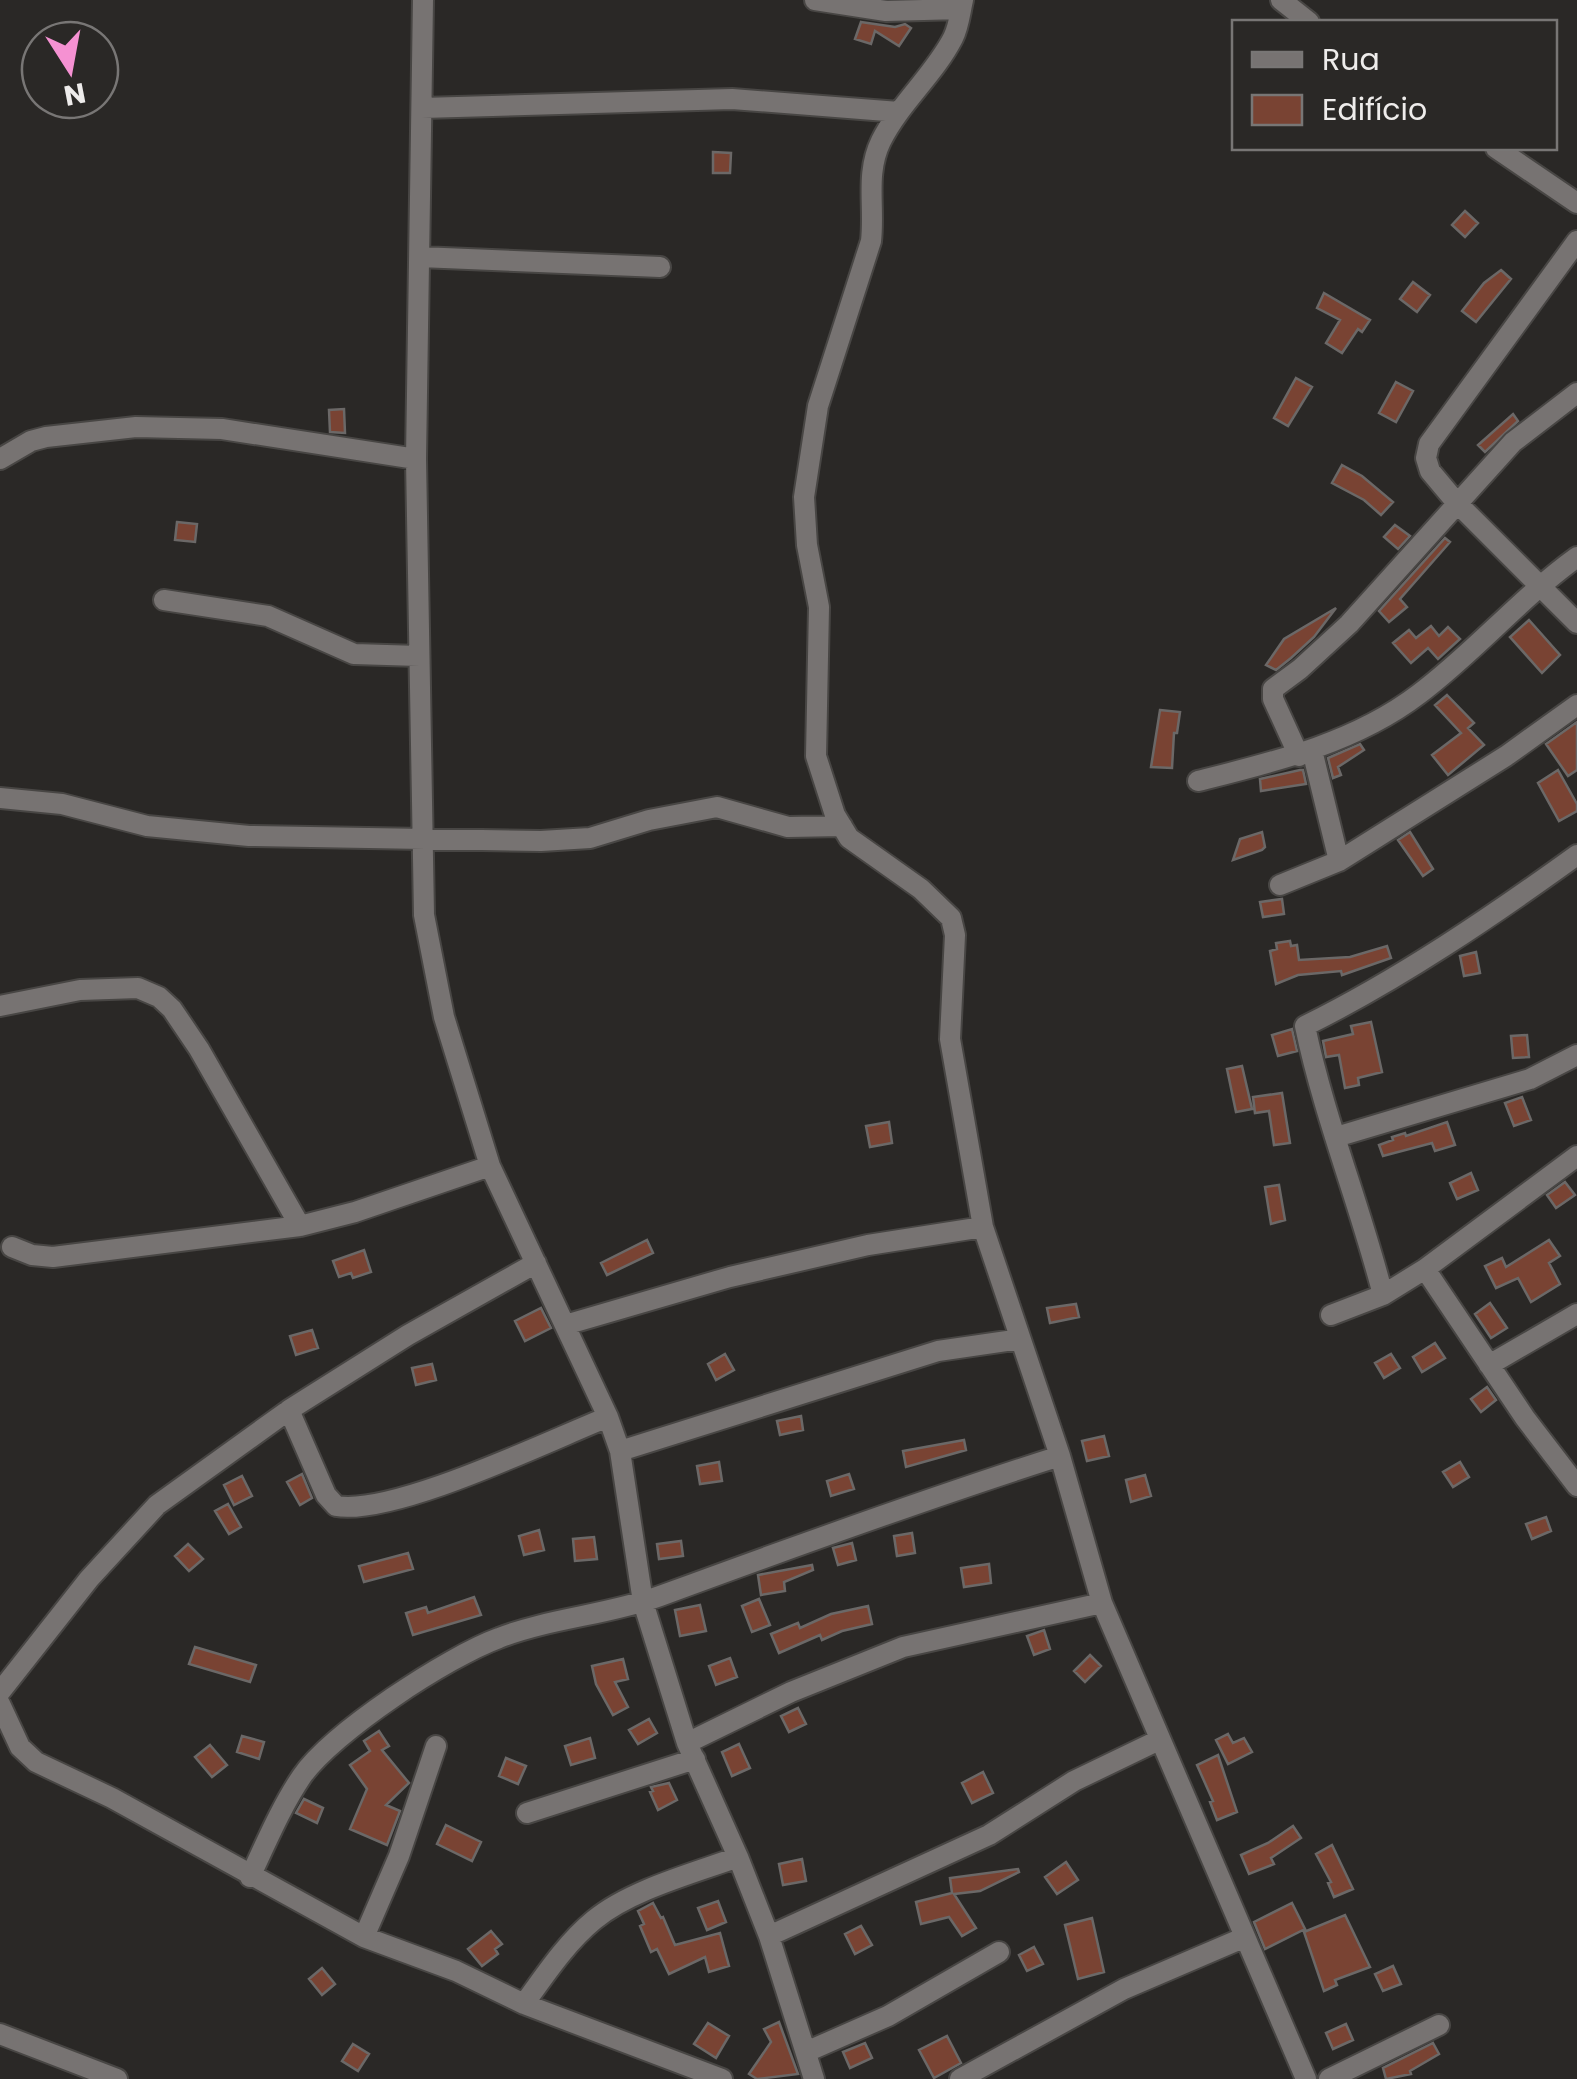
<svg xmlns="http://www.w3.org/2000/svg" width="1577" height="2079" viewBox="0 0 1577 2079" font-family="Poppins,sans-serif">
<rect width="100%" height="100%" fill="#2a2826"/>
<!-- building -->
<path fill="#794333" stroke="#6b6867" stroke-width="2.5" d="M861,22l34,5 10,-3 6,4 -12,18 -24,-15 -4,13 -16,-5z
M713,152l18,1 -1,20h-17z
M1465,211l13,12 -13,14 -13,-12z
M1501,270l10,9 -35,43 -14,-11 22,-28z
M1413,282l17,13 -13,17 -17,-13z
M1324,293l46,27 -8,12 -4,-3 -16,24 -16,-10 14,-23 -23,-12z
M1296,378l16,9 -24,39 -14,-8z
M1396,382l17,9 -17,31 -17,-9z
M344,409l1,24 -15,-1 -1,-22z
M1513,414l5,7 -33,31 -7,-7z
M1342,465l20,11 31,26 -12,13 -17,-15 -32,-17z
M177,522l20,2 -2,18 -20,-2z
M1395,525l15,11 -12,13 -14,-12z
M1445,538l5,4 -50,57 7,8 -18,15 -10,-11z
M1336,608l-22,29 -23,21 -15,12 -10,-5 18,-26z
M1529,620l31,35 -18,18 -32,-36z
M1431,626l8,10 9,-9 12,12 -22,20 -10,-11 -17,15 -18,-20 16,-13 7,8z
M1447,695l27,28 -6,5 16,17 -36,30 -16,-20 29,-22 -26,-28z
M1160,710l20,2 -3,21h-3l-2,35 -21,-1z
M1577,722v48l-9,6 -22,-32z
M1360,744l4,6 -26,17 3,8 -8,3 -5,-20z
M1300,770h3l3,14 -45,7 -1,-12z
M1558,770l19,34v7l-18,10 -21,-38z
M1262,832l3,15 -3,3 -29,10 7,-21z
M1410,832l23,37 -10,7 -25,-36z
M1282,899l2,15 -21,3 -3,-15z
M1290,941l1,5 6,-1 2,15 51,-3 37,-11 4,12 -49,17 -1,-4 -43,4 -22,9 -6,-33 7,-2 -1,-6z
M1476,952l4,21 -16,3 -4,-20z
M1371,1022l11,50 -24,6 1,7 -14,3 -6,-33 -13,2 -3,-16 30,-7 -2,-8z
M1292,1029l5,22 -19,5 -6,-21z
M1527,1035l2,22 -16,1 -2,-22z
M1242,1066l10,43 -16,3 -9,-43z
M1282,1093l8,50 -16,2 -5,-34 -14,2 -2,-16z
M1522,1097l9,23 -17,6 -9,-23z
M889,1122l3,21 -22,4 -4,-21z
M1447,1122l8,23 -20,6 -3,-8 -49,13 -4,-11 14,-5 -1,-3 13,-4 1,3z
M1471,1173l7,17 -21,9 -7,-16z
M1565,1182l10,13 -19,13 -9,-13z
M1279,1185l6,35 -14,4 -6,-37z
M647,1240l6,13 -46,22 -6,-12z
M1549,1240l11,16 -11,7 11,21 -29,18 -13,-24 -22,10 -11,-22 17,-8 4,9z
M364,1250l7,22 -18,6 -2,-5 -12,4 -6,-16z
M1490,1303l17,25 -16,10 -16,-24z
M1076,1304l3,13 -29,6 -3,-15z
M541,1308l10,20 -26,13 -10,-20z
M312,1330l6,18 -22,7 -6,-19z
M1435,1343l10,15 -23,14 -9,-15z
M725,1354l9,16 -18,10 -8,-16z
M1391,1354l9,14 -16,10 -9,-15z
M432,1364l4,16 -20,5 -4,-17z
M1487,1387l9,13 -15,12 -10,-13z
M801,1416l2,14 -23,5 -3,-14z
M1104,1436l5,20 -22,5 -5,-20z
M964,1440l2,10 -60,17 -3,-16z
M719,1462l3,19 -22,3 -3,-18z
M1460,1462l9,15 -16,10 -10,-15z
M302,1474l10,24 -12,7 -13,-23z
M849,1474l5,15 -23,7 -4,-15z
M1145,1475l6,21 -20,6 -5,-22z
M242,1476l10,20 -18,9 -10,-20z
M228,1504l13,23 -12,7 -14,-23z
M1546,1517l5,14 -19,8 -6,-15z
M539,1530l5,20 -20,5 -5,-19z
M912,1533l3,20 -18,3 -3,-20z
M594,1537l3,22 -22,2 -2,-22z
M681,1541l2,15 -24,3 -2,-15z
M852,1543l4,17 -18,5 -5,-17z
M188,1544l15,15 -14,12 -14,-15z
M408,1553l5,16 -49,13 -5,-16z
M989,1564l2,19 -27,4 -3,-19z
M812,1565l1,5 -29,12 1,9 -24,4 -3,-20z
M474,1597l7,18 -68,20 -7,-22 20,-6 2,6z
M759,1599l11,26 -18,7 -10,-26z
M700,1605l6,26 -26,5 -5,-26z
M868,1606l4,18 -30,7 -20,9 -2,-5 -41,18 -8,-19 27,-11 2,5 31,-14z
M1044,1630l6,19 -16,6 -7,-19z
M195,1647l61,18 -6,17 -61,-18z
M1090,1655l11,11 -16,16 -11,-11z
M730,1658l7,19 -21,8 -7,-19z
M623,1659l5,20 -13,3 13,25 -15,8 -17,-31 -4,-18z
M798,1708l8,16 -17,8 -8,-16z
M649,1719l8,14 -19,11 -9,-14z
M379,1731l10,15 -7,4 27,33 -23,22 14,6 -13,34 -37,-16 17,-40 -17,-24 20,-14 -6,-10z
M1228,1734l5,9 11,-5 8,14 -24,12 -12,-24z
M242,1736l22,6 -5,17 -22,-7z
M590,1738l5,20 -24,7 -6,-19z
M739,1744l11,24 -18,8 -10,-24z
M210,1745l17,20 -15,12 -17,-20z
M1218,1755l19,57 -20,8 -7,-18 3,-1 -16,-36z
M506,1758l20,8 -8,18 -19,-8z
M983,1772l10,21 -21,10 -10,-20z
M669,1783l8,17 -19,10 -8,-18 3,-1 -2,-4z
M304,1799l19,9 -6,15 -21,-10z
M446,1825l35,17 -9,19 -35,-17z
M1293,1826l8,12 -30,20 3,6 -25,10 -8,-19 27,-12z
M1332,1845l21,44 -19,8 -6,-14 3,-1 -15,-28z
M802,1859l4,22 -23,4 -4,-21z
M1066,1862l12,18 -21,14 -12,-17z
M1018,1869l1,3 -39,19 -26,3 22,34 -14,8 -13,-19 -28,7 -5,-22 36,-9 -2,-15z
M718,1901l8,21 -19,8 -9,-22z
M653,1903l8,15 2,-1 12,28 45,-12 9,33 -20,6 -4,-15 -36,17 -12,-25 -6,3 -11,-26 4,-2 -6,-13z
M1292,1903l13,26 -40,20 -11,-27z
M1345,1915l25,52 -35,13 2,5 -13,6 -20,-59z
M1092,1918l12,54 -26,7 -13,-54z
M861,1926l11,19 -17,9 -10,-20z
M491,1931l11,13 -7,5 3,5 -16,12 -14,-17z
M1034,1947l9,17 -16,7 -8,-16z
M1393,1966l8,18 -18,7 -8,-17z
M322,1968l13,16 -13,11 -13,-16z
M779,2022l19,52 -41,5 -8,-5 22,-32 -7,-13z
M708,2023l21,13 -13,22 -22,-14z
M1346,2024l7,16 -20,9 -7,-16z
M947,2036l14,27 -27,15 -15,-28z
M865,2043l7,15 -22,10 -7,-16z
M1433,2043l6,11 -29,17 1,3 -25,5 -3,-11z
M353,2044l16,10 -11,17 -16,-10z"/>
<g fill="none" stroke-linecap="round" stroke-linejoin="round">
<!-- minor casing -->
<g stroke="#484644" stroke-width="24">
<path id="minor" d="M423,0l-7,459 8,456 20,102 46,149 118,251 12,34 23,151 44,141 51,114 31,79 45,143
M815,0l71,11 75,-2
M963,0c-3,13 -4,26 -10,38 -19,37 -53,65 -72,103 -16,33 -6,65 -10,100l-53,165 -14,91 3,48 12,62 -3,149 19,59 14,23 72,51 30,29 4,17 -5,104 33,188 77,229 42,147 204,476
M1281,0l28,22
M422,108l310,-9 167,13
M1496,148l81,55
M1577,241l-148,203 -3,14 4,13 26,31 121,121
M420,257l240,10
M0,459l31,-18 15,-4 90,-10 86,2 194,30
M164,600l104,16 86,38 65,2
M1312,750l27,111
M1299,756l-26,-57v-10l27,-20 49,-45 164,-182 64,-49
M1198,781c76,-19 157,-38 221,-87 56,-42 101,-96 158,-137
M0,798l62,6 85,22 102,10 292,5 49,-3 59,-18 68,-13 71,20 54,-1
M1280,885l59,-24 167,-105 71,-51
M0,1006l80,-16 58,-2 21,9 13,12 27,40 101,177
M1336,1137l194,-58 47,-24
M12,1247l20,8 21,2 247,-31 55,-14 135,-46
M1425,1269l100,149 52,68
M1383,1295c-23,-90 -59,-178 -78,-269 95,-47 186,-109 272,-171
M1331,1315l52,-20 42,-26 152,-113
M565,1325l165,-48 138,-32 115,-18
M1489,1365l88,-51
M289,1410l37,85 10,11c58,10 212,-65 272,-89
M620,1451l318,-100 82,-12
M0,1692l89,-113 68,-74 132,-95 119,-75 128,-72
M0,1704l20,43 16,15 76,36 252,139 92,34 68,33 198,75
M687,1743l104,-51 112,-45 199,-44
M527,1813l168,-54
M250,1877c16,-34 31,-70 52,-101 31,-44 145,-119 197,-138 51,-20 109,-23 161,-42 133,-49 265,-97 400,-140
M769,1936l220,-101 85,-54 85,-41
M364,1937l35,-81 37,-110
M524,2004c21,-29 42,-61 70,-84 36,-30 100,-47 144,-63
M0,2034l117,45
M806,2052l82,-36 111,-64
M960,2079l164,-90 119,-51
M1329,2079l110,-54"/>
</g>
<!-- minor -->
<use href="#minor" stroke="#777372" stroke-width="20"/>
</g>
<!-- legend -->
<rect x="1232" y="20" width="325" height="130" fill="#2a2826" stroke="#787675" stroke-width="2.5"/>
<rect x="1252" y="52" width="50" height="15" fill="#777372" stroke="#787675" stroke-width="2.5"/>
<text x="1322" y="70" font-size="30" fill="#eeeceb">Rua</text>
<rect x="1252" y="95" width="50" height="30" fill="#794333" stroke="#787675" stroke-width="2.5"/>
<text x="1322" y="120" font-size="30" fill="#eeeceb">Edifício</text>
<!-- north arrow -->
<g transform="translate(70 70) rotate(169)"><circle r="48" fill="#2a2826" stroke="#787675" stroke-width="2.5"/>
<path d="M0-8L18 38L0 25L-18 38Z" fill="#f591d2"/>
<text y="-15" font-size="28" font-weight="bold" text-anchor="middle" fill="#eeeceb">N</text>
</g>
</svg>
